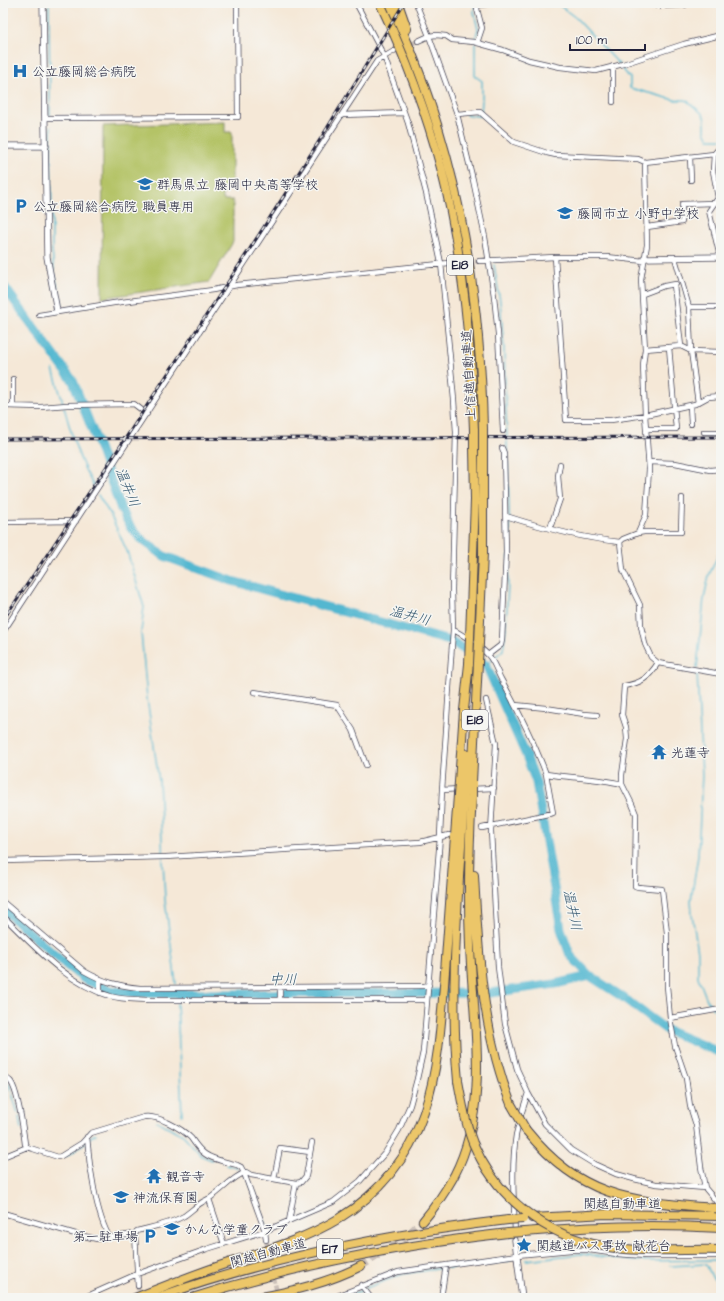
<svg xmlns="http://www.w3.org/2000/svg" width="724" height="1301" viewBox="0 0 724 1301" font-family="'Architects Daughter','Klee One',sans-serif">
<rect width="100%" height="100%" fill="#f6f6f2"/>
<filter id="ink" filterUnits="userSpaceOnUse"><feTurbulence type="fractalNoise" baseFrequency=".025" numOctaves="2"/><feDisplacementMap in="SourceGraphic" scale="8" xChannelSelector="R" yChannelSelector="G"/><feConvolveMatrix kernelMatrix="1 2 1 2 8 2 1 2 1" color-interpolation-filters="sRGB"/></filter>
<filter id="wash" filterUnits="userSpaceOnUse"><feTurbulence type="fractalNoise" baseFrequency=".012" numOctaves="4" result="noise"/><feDisplacementMap in="SourceGraphic" scale="16" xChannelSelector="R" yChannelSelector="G"/><feGaussianBlur stdDeviation="0.9" result="paint"/><feColorMatrix in="noise" values="0 0 0 0 0 0 0 0 0 0 0 0 0 0 0 0 0 1.4 0 .05"/><feComposite in="paint" operator="in"/></filter>
<g filter="url(#wash)">
<rect width="100%" height="100%" fill="#f5e8d7"/>
<!-- green -->
<path fill="#b4c366" stroke="#6b7250" d="M225,122v10h7v57l-9,1v10h10v42l-24,40 -107,16 1,-172z"/>
<g fill="none" stroke-linecap="round" stroke-linejoin="round">
<!-- stream -->
<path stroke="#52b7d0" stroke-width="1.5" d="M475,3l-1,9 4,17 -3,11
M556,3l20,15 43,46
M49,5l1,111
M621,67l9,11v10l45,12h11l17,14 2,6v11l4,8h12
M466,115l14,1c3,-11 2,-23 2,-35l-7,-5v-32
M51,127l1,123 2,21 8,34
M3,298h8
M53,369l10,34
M64,407c8,29 15,55 31,81
M98,495l13,21 16,35 17,56 -3,25 6,66 12,83 6,119 11,84
M486,665l17,-15 3,-22 4,-91 -6,-189 -4,-47 -6,-36
M697,668l7,-70 5,-23 12,-26
M697,672l5,103 -4,81 -7,44 1,15 6,37v25l9,23 6,9
M175,989v5
M176,989l1,9
M177,1003l5,112
M716,1012l5,12
M3,1080l6,4 9,29
M19,1117l2,12
M157,1121l26,14 19,21 10,4
M89,1138l7,-4
M66,1156l7,-4 13,-10
M227,1165l10,3
M250,1182l17,45
M526,1260l55,-6 53,7 87,-1
M670,1266l36,-2 6,13 9,9
M447,1268l62,-7
M366,1288l37,-14 40,-6
M342,1298l21,-8"/>
<!-- river -->
<path stroke="#52b7d0" stroke-width="9" d="M3,285l70,96 24,61 24,67 9,17 11,13 23,17 68,25 221,61 33,23 39,88 11,29 25,147 9,26 20,21 31,20 47,35 53,22
M3,909l62,55 19,15 26,11 12,2 43,2 325,-1 65,-9 35,-8"/>
</g>
</g>
<g filter="url(#ink)">
<g fill="none" stroke-linecap="round" stroke-linejoin="round">
<!-- minor-tunnel -->
<path stroke="#cbc0b8" stroke-width="4.5" stroke-dasharray="4.5 2" stroke-linecap="butt" d="M394,51l24,-10
M449,263l30,-2
M266,1240l12,58
M138,1286v12"/>
<!-- motorway-tunnel -->
<path stroke="#cbc0b8" stroke-width="8" stroke-dasharray="8 4" stroke-linecap="butt" d="M361,1266l37,-23 25,-22"/>
<!-- minor casing -->
<g stroke="#424052" stroke-width="6">
<path id="minor" d="M416,3l13,33 7,-1 10,1 6,4 22,2 29,8 26,10 31,7 36,4 27,-7 61,-20 37,-9
M658,3v3l27,-1
M418,41l11,-5 28,78
M477,43l5,-15 -5,-19 1,-4 9,-1
M613,102v-36
M342,115l62,-2
M45,118l193,-1 -1,-114
M714,154l-1,17 5,27 -9,13 11,46
M690,157l1,23
M645,162l2,83 -6,34 4,70 -2,16 2,50 4,54 -3,46 -8,18 -15,6 -3,3 3,28 17,35 1,21 4,18 6,13 7,6 63,11
M647,227l35,-5v-18l33,-1
M555,257l11,163h45l34,-5 50,-11 13,-7 13,-1
M675,258l14,49 2,44 7,52
M479,261l76,-4h52l37,4
M674,285l7,61
M643,294l21,-8 12,-2
M689,307h32
M39,315l75,-12 99,-13 24,-5 212,-22
M645,349l36,-3 10,5 30,1
M13,379v27
M690,405l1,19
M3,406l38,1 26,-2 67,-1 13,10
M646,429h30l-7,-82
M503,431l-5,-97 -4,-38 -9,-59 -12,-57 -16,-66 23,-2 34,30 33,11 9,2 82,4 7,3 69,-8 7,-8
M704,432h17
M649,462l26,1 35,7 11,-1
M506,516c37,12 75,22 114,26
M3,522l73,-1
M550,528l10,-29 -2,-23 2,-12
M638,533l6,-1h37l1,-34
M453,630c8,3 29,18 35,25 6,6 9,17 13,24 17,31 33,63 45,95 25,4 51,4 76,10
M3,632l374,-571 17,-10
M488,655l13,-10 1,-5 4,-88 -2,-99 -2,-5
M658,663c-10,15 -16,20 -34,23l-2,29 4,12 1,12 -5,36v9l10,20 4,10 -1,72 3,1 24,2 5,44v53l3,32 5,28 11,32 4,28 6,19 5,42 4,21
M254,692l83,13 16,25 13,35
M486,700l10,44 -5,87 7,136 7,57 12,45 11,24 17,31 26,26 23,14 22,10 18,5 22,5 49,4 11,13 3,8
M515,705l31,3 38,6 13,1
M471,789l23,-1
M442,790l18,-1
M482,828l71,-15 -7,-39
M3,861l163,-4 254,-15 29,-7
M3,902l81,69c19,11 35,15 56,17l284,-2 5,-1
M3,916c31,30 64,68 107,80 13,4 27,3 40,4h277
M100,980v13
M280,987v13
M670,1018l51,-9
M3,1077c3,1 6,2 8,5 8,12 12,47 14,62l2,3 31,10 3,-1 21,-13 9,-10 53,-16c14,-2 37,11 47,21 4,6 8,12 14,16 8,6 22,8 32,11l4,2 3,6 21,58 1,9
M87,1137c2,27 9,78 23,101
M3,1157l24,-10
M274,1179l6,-31 30,4
M209,1199l15,45
M3,1213l76,22 18,4 38,-5 3,52
M289,1221l7,-38
M135,1234l2,-3c15,-4 33,-7 47,-15 6,-4 11,-9 17,-13 4,-3 9,-4 13,-8 11,-8 19,-18 32,-23l5,3 45,8 5,-1 5,-6 6,-34
M515,1234c-1,-32 -4,-66 1,-99 3,-14 7,-28 12,-42
M361,1285l10,13
M441,1296l16,2
M83,1298l54,-24 70,-25 58,-18 68,-29 27,-21 25,-28 14,-23 11,-25 7,-26 6,-27 17,-215 2,-47 11,-160 -1,-40 4,-158 -2,-32 -13,-137 -15,-70 -18,-70 -24,-67 -28,-53
M332,1298l66,-26 119,-17 54,-5h18l28,4 29,2h75
M441,1298l5,-33"/>
</g>
<!-- tertiary casing -->
<g stroke="#424052" stroke-width="7">
<path id="tertiary" d="M43,3l4,254 10,54
M3,146h43
M644,258l77,-1
M515,1240l7,58"/>
</g>
<!-- motorway casing -->
<g stroke="#424052" stroke-width="10">
<path id="motorway" d="M380,3c25,53 46,108 61,165 22,85 30,174 33,262
M390,3c64,136 90,276 93,426
M398,3l9,26
M470,637l5,-137 -1,-53
M479,643l4,-90v-106
M459,782l5,-72 5,-46
M465,782l1,-28
M472,782l5,-100
M474,875c4,77 8,157 37,229
M458,1081c-9,-95 1,-191 6,-286
M526,1130c56,69 105,71 188,78
M532,1218l75,-4 114,2
M423,1221c12,-14 22,-29 31,-45 37,-71 19,-154 16,-230 -2,-50 -1,-101 2,-151
M524,1232c66,-6 131,-8 197,-4
M135,1298c32,-13 63,-25 96,-36 36,-12 74,-23 107,-43 100,-62 100,-156 108,-261 4,-54 8,-109 12,-163
M156,1298c114,-41 232,-64 352,-78
M192,1298c103,-33 208,-53 316,-65
M256,1298c37,-7 72,-15 105,-32"/>
</g>
<!-- minor -->
<use href="#minor" stroke="#fff" stroke-width="4.5"/>
<!-- tertiary -->
<use href="#tertiary" stroke="#fff" stroke-width="5.5"/>
<!-- motorway -->
<use href="#motorway" stroke="#ecc669" stroke-width="8"/>
<!-- rail casing -->
<g stroke="#22223b" stroke-width="3">
<path id="rail" d="M3,439l718,-2
M3,620l116,-172 130,-198 72,-112 83,-135"/>
</g>
<!-- rail -->
<use href="#rail" stroke="#f6f6f2" stroke-width="1.5" stroke-dasharray="4.5" stroke-linecap="butt"/>
<!-- motorway-bridge casing -->
<g stroke="#424052" stroke-width="10" stroke-linecap="butt">
<path id="motorway-bridge" d="M483,429v18
M474,430v17
M469,664l1,-27
M477,682l2,-39
M458,795l1,-13
M464,795l1,-13
M472,795v-13
M458,1081c4,21 7,42 15,62 23,54 72,93 130,103 36,7 81,3 118,4
M511,1104l15,26
M714,1208l7,1
M508,1220l15,-1
M508,1233l16,-1"/>
</g>
<!-- motorway-bridge -->
<use href="#motorway-bridge" stroke="#ecc669" stroke-width="8"/>
</g>
</g>
<!-- icons -->
<defs>
<g id="hospital-bare" transform="scale(1.2)"><path d="M-5-5h3v3.5h4V-5h3V5h-3V1.5h-4V5h-3Z" fill="#1f6fb2" stroke="#f6f6f2" stroke-width="2.5" paint-order="stroke"/></g>
<g id="school-bare" transform="scale(1.2)"><path d="M0-5L7-2L0 1L-7-2ZM-4 1L0 2.5L4 1V4Q0 6-4 4Z" fill="#1f6fb2" stroke="#f6f6f2" stroke-width="2.5" paint-order="stroke"/></g>
<g id="parking-bare" transform="scale(1.2)"><path d="M-3.5-5.5H1a3.5 3.5 0 0 1 0 7H-1V5.5H-3.5ZM-1-3.4V-.6H.8a1.4 1.4 0 0 0 0-2.8Z" fill="#1f6fb2" stroke="#f6f6f2" stroke-width="2.5" paint-order="stroke"/></g>
<g id="temple-bare" transform="scale(1.2)"><path d="M0-6L5-2H3V0L6.5 2.5H4V6H1.5V3h-3V6H-4V2.5H-6.5L-3 0V-2H-5Z" fill="#1f6fb2" stroke="#f6f6f2" stroke-width="2.5" paint-order="stroke"/></g>
<g id="sight-bare" transform="scale(1.2)"><path d="M0-6L1.8-2.2L6-1.7L2.9 1.2L3.7 5.4L0 3.3L-3.7 5.4L-2.9 1.2L-6-1.7L-1.8-2.2Z" fill="#1f6fb2" stroke="#f6f6f2" stroke-width="2.5" paint-order="stroke"/></g>
</defs>
<g fill-rule="evenodd">
<use href="#hospital-bare" x="20" y="71"/>
<use href="#school-bare" x="145" y="184"/>
<use href="#parking-bare" x="21" y="206"/>
<use href="#school-bare" x="565" y="213"/>
<use href="#temple-bare" x="659" y="752"/>
<use href="#temple-bare" x="154" y="1176"/>
<use href="#school-bare" x="121" y="1197"/>
<use href="#school-bare" x="172" y="1229"/>
<use href="#parking-bare" x="150" y="1236"/>
<use href="#sight-bare" x="524" y="1245"/>
</g>
<g text-anchor="middle" stroke-width="3" stroke-linejoin="round" paint-order="stroke">
<!-- shield labels -->
<g fill="#f6f6f2" stroke="#626272" stroke-width="1">
<rect x="447" y="255" width="26" height="20" rx="3"/>
<rect x="462" y="710" width="26" height="20" rx="3"/>
<rect x="317" y="1239" width="26" height="20" rx="3"/>
</g>
<g font-size="12" font-weight="bold" fill="#22223b">
<text x="460" y="269">E18</text>
<text x="475" y="724">E18</text>
<text x="330" y="1253">E17</text>
</g>
<!-- poi labels -->
<g font-size="13" fill="#22223b" stroke="#f6f6f2" text-anchor="start">
<text x="32" y="76">公立藤岡総合病院</text>
<text x="157" y="189">群馬県立 藤岡中央高等学校</text>
<text x="33" y="211">公立藤岡総合病院 職員専用</text>
<text x="577" y="218">藤岡市立 小野中学校</text>
<text x="671" y="757">光蓮寺</text>
<text x="166" y="1181">観音寺</text>
<text x="133" y="1202">神流保育園</text>
<text x="184" y="1234">かんな学童クラブ</text>
<text x="138" y="1241" text-anchor="end">第一駐車場</text>
<text x="536" y="1250">関越道バス事故 献花台</text>
</g>
<!-- street labels -->
<g font-size="13" fill="#22223b" stroke="#f6f6f2">
<text transform="translate(468 375) rotate(-93)" y="5">上信越自動車道</text>
<text x="622" y="1208">関越自動車道</text>
<text transform="translate(268 1252) rotate(-15)" y="5">関越自動車道</text>
</g>
<!-- water labels -->
<g font-size="14" font-style="italic" fill="#33566f" stroke="#f6f6f2">
<text transform="translate(128 487) rotate(68)" y="5">温井川</text>
<text transform="translate(410 615) rotate(15)" y="5">温井川</text>
<text transform="translate(573 910) rotate(78)" y="5">温井川</text>
<text x="283" y="984">中川</text>
</g>
</g>
<!-- margin -->
<rect width="724" height="1301" fill="none" stroke="#f6f6f2" stroke-width="16"/>
<!-- scale -->
<path d="M570 44v6h75v-6" fill="none" stroke="#22223b" stroke-width="2"/>
<text x="576" y="44" font-size="12" fill="#22223b" stroke="#f6f6f2" stroke-width="3" paint-order="stroke">100 m</text>
</svg>
